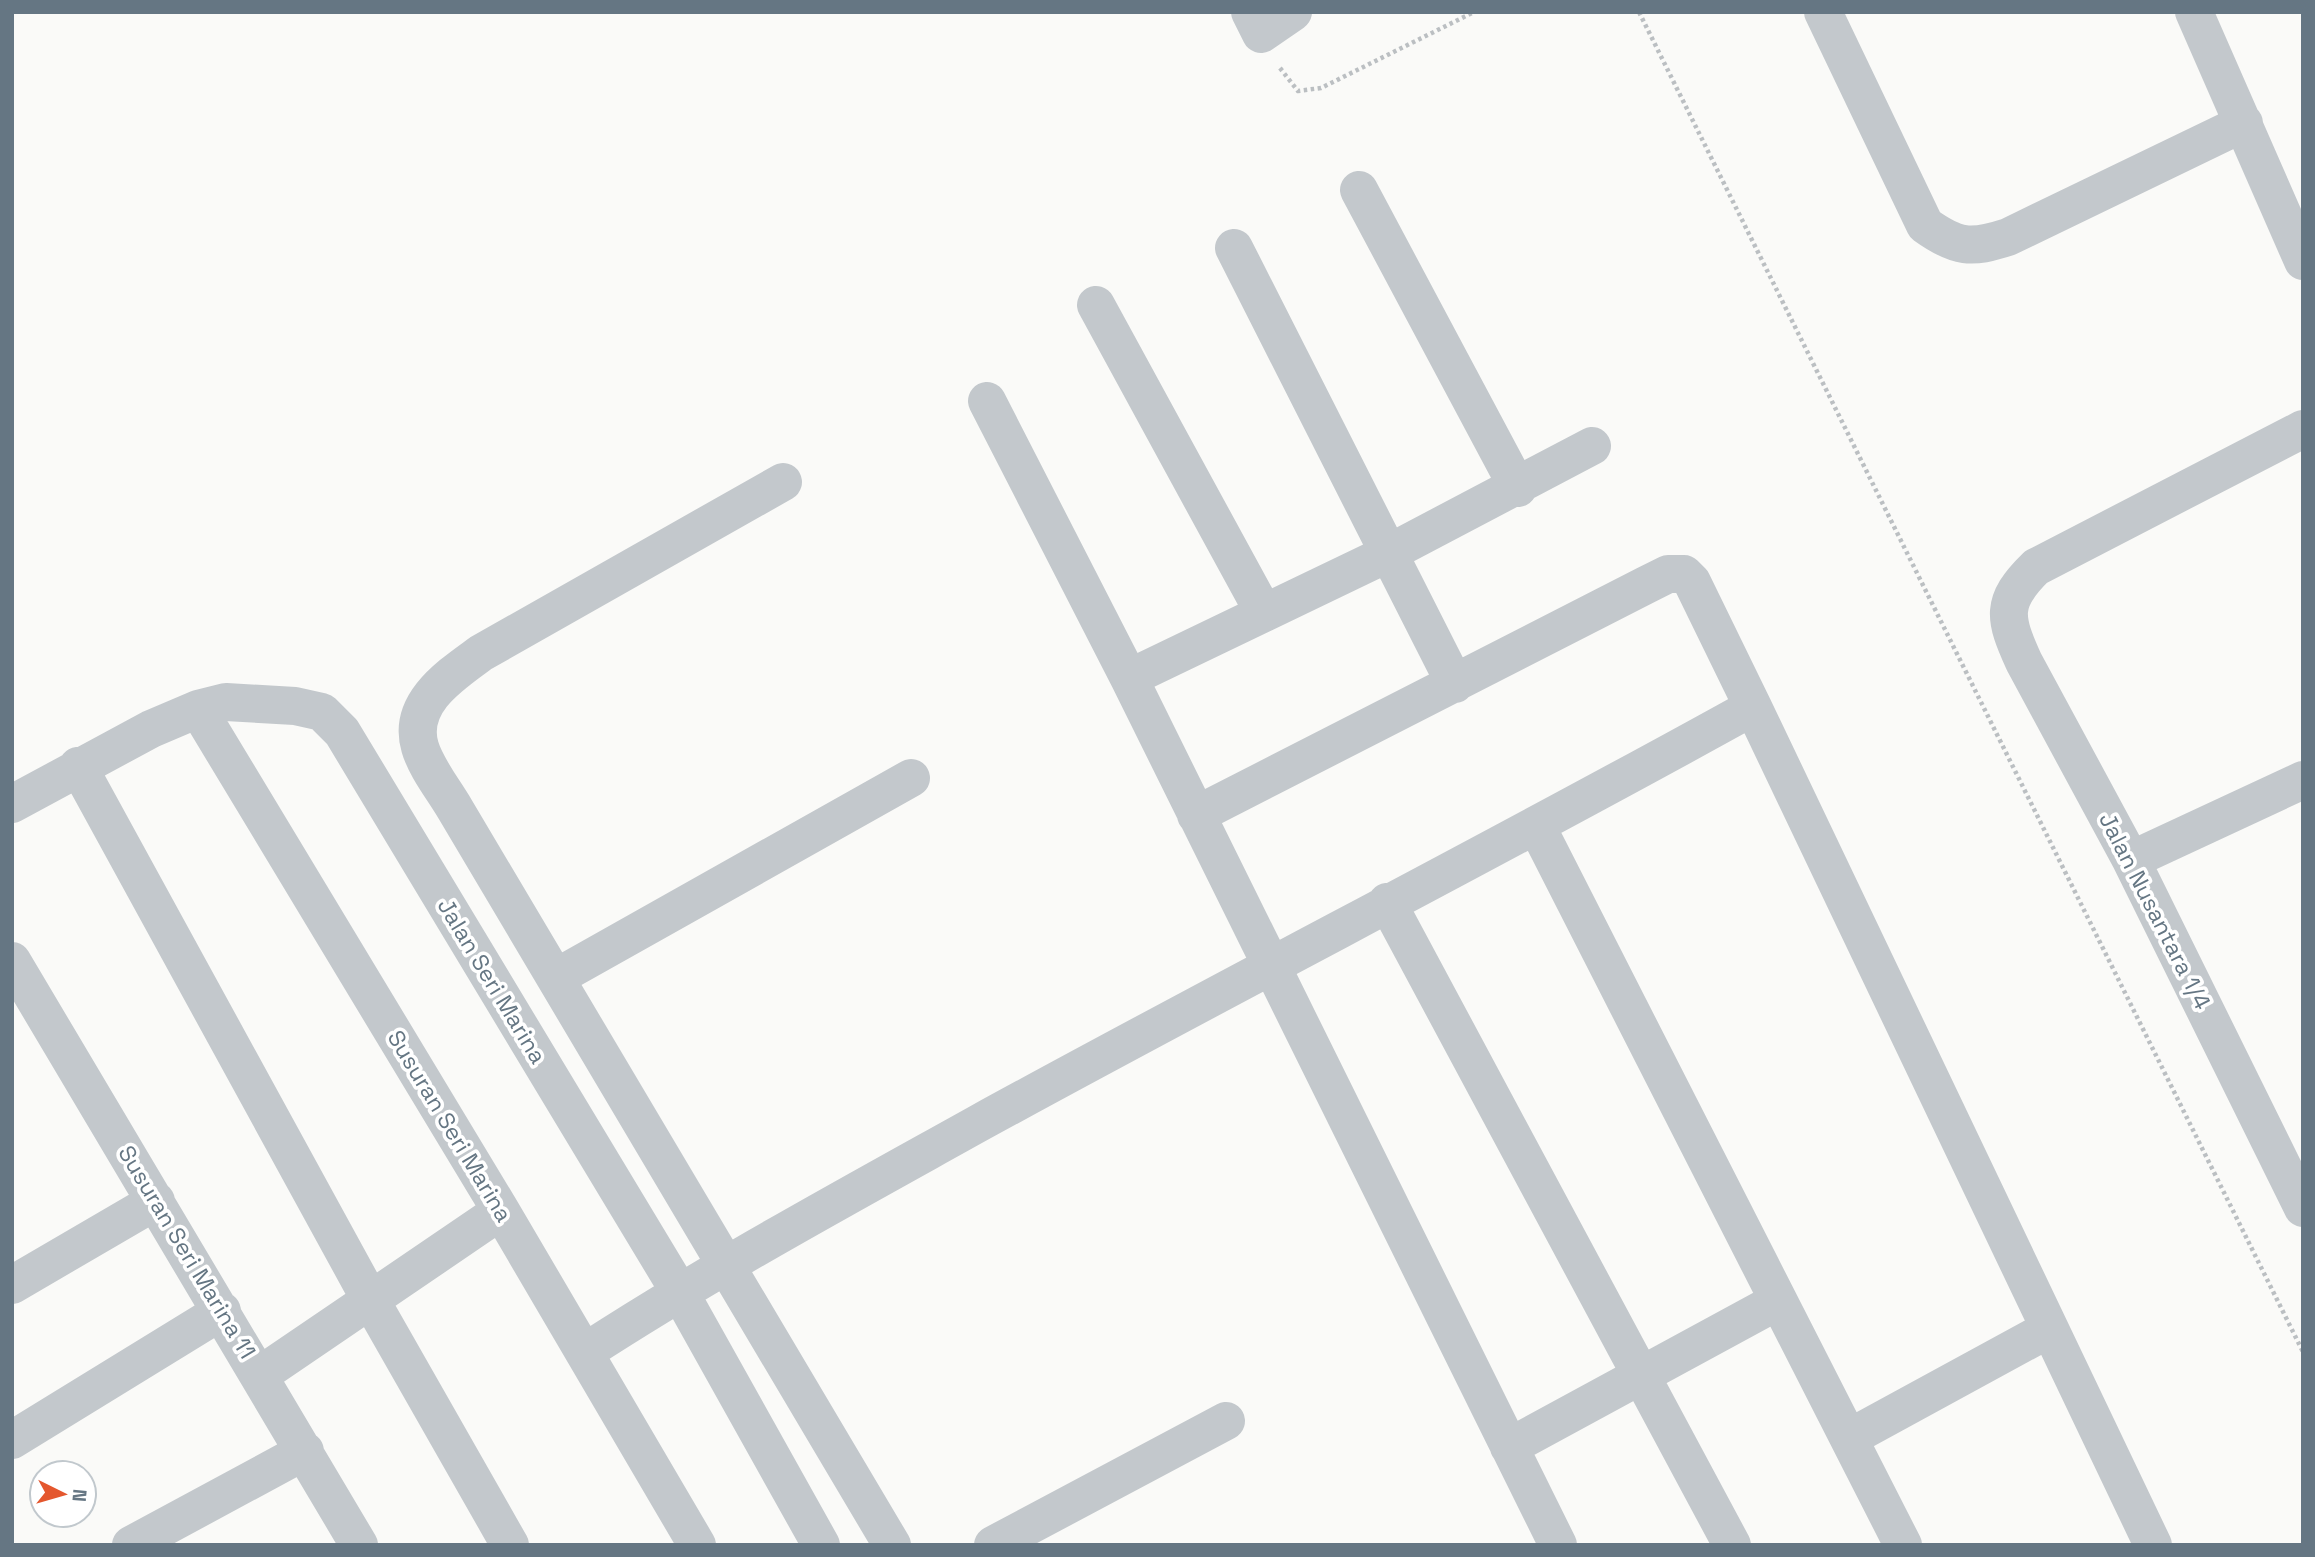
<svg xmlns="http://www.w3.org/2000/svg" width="2315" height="1557" viewBox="0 0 2315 1557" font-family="'Space Grotesk',sans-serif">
<rect width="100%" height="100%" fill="#fafaf8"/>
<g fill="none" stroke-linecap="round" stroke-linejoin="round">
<!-- path -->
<path stroke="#bbbfc2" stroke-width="4.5" stroke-dasharray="3.5 3.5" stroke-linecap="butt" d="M1639,12l664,1340
M1280,68l18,23 23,-3 153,-76"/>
<!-- minor -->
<path stroke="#c3c8cc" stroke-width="38" d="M1250,12l11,22 32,-22
M1823,12l102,213c32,23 46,24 83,12l236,-114
M2194,12l109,249
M1359,190l159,298
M1234,248l221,436
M1096,305l168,308
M987,401l142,277 429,867
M2303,429l-267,138c-36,35 -32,51 -12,95l107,198 172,348
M783,482l-302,171c-30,22 -74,50 -61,94 6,21 24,43 35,62l437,736
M1129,678l258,-124 205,-108
M198,709l303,502 196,334
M78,766l293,535 139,244
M12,804l139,-75 47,-20 28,-7 69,4 27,6 20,20 337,559 142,254
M1196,815l450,-230 22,-11h16l8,8 61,125 400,838
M1537,827l366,718
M2131,860l172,-80
M1387,902l345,643
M12,961l347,584
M557,977l354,-199
M12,1285l144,-84
M585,1352c128,-83 261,-155 394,-229 257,-141 518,-274 774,-416
M260,1375l241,-164
M1849,1438l200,-109
M12,1440l210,-129
M1509,1447l269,-146
M131,1545l174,-94
M993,1545l233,-124"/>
</g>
<g text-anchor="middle" stroke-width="7" stroke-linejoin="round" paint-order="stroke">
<!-- street labels -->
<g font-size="23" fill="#657683" stroke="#fff">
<text transform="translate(2155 911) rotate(63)" y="8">Jalan Nusantara 1/4</text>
<text transform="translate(492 981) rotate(59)" y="8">Jalan Seri Marina</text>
<text transform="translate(450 1126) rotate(59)" y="8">Susuran Seri Marina</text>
<text transform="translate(187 1252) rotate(59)" y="8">Susuran Seri Marina 11</text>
</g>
</g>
<!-- border -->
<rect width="2315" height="1557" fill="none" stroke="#657683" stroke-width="28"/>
<!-- north arrow -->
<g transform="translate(63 1494) rotate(95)"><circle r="33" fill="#ffffff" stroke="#c1c8cd" stroke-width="2"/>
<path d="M0-5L12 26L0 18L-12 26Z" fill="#e4572e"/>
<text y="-10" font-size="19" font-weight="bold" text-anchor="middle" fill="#657683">N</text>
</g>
</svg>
